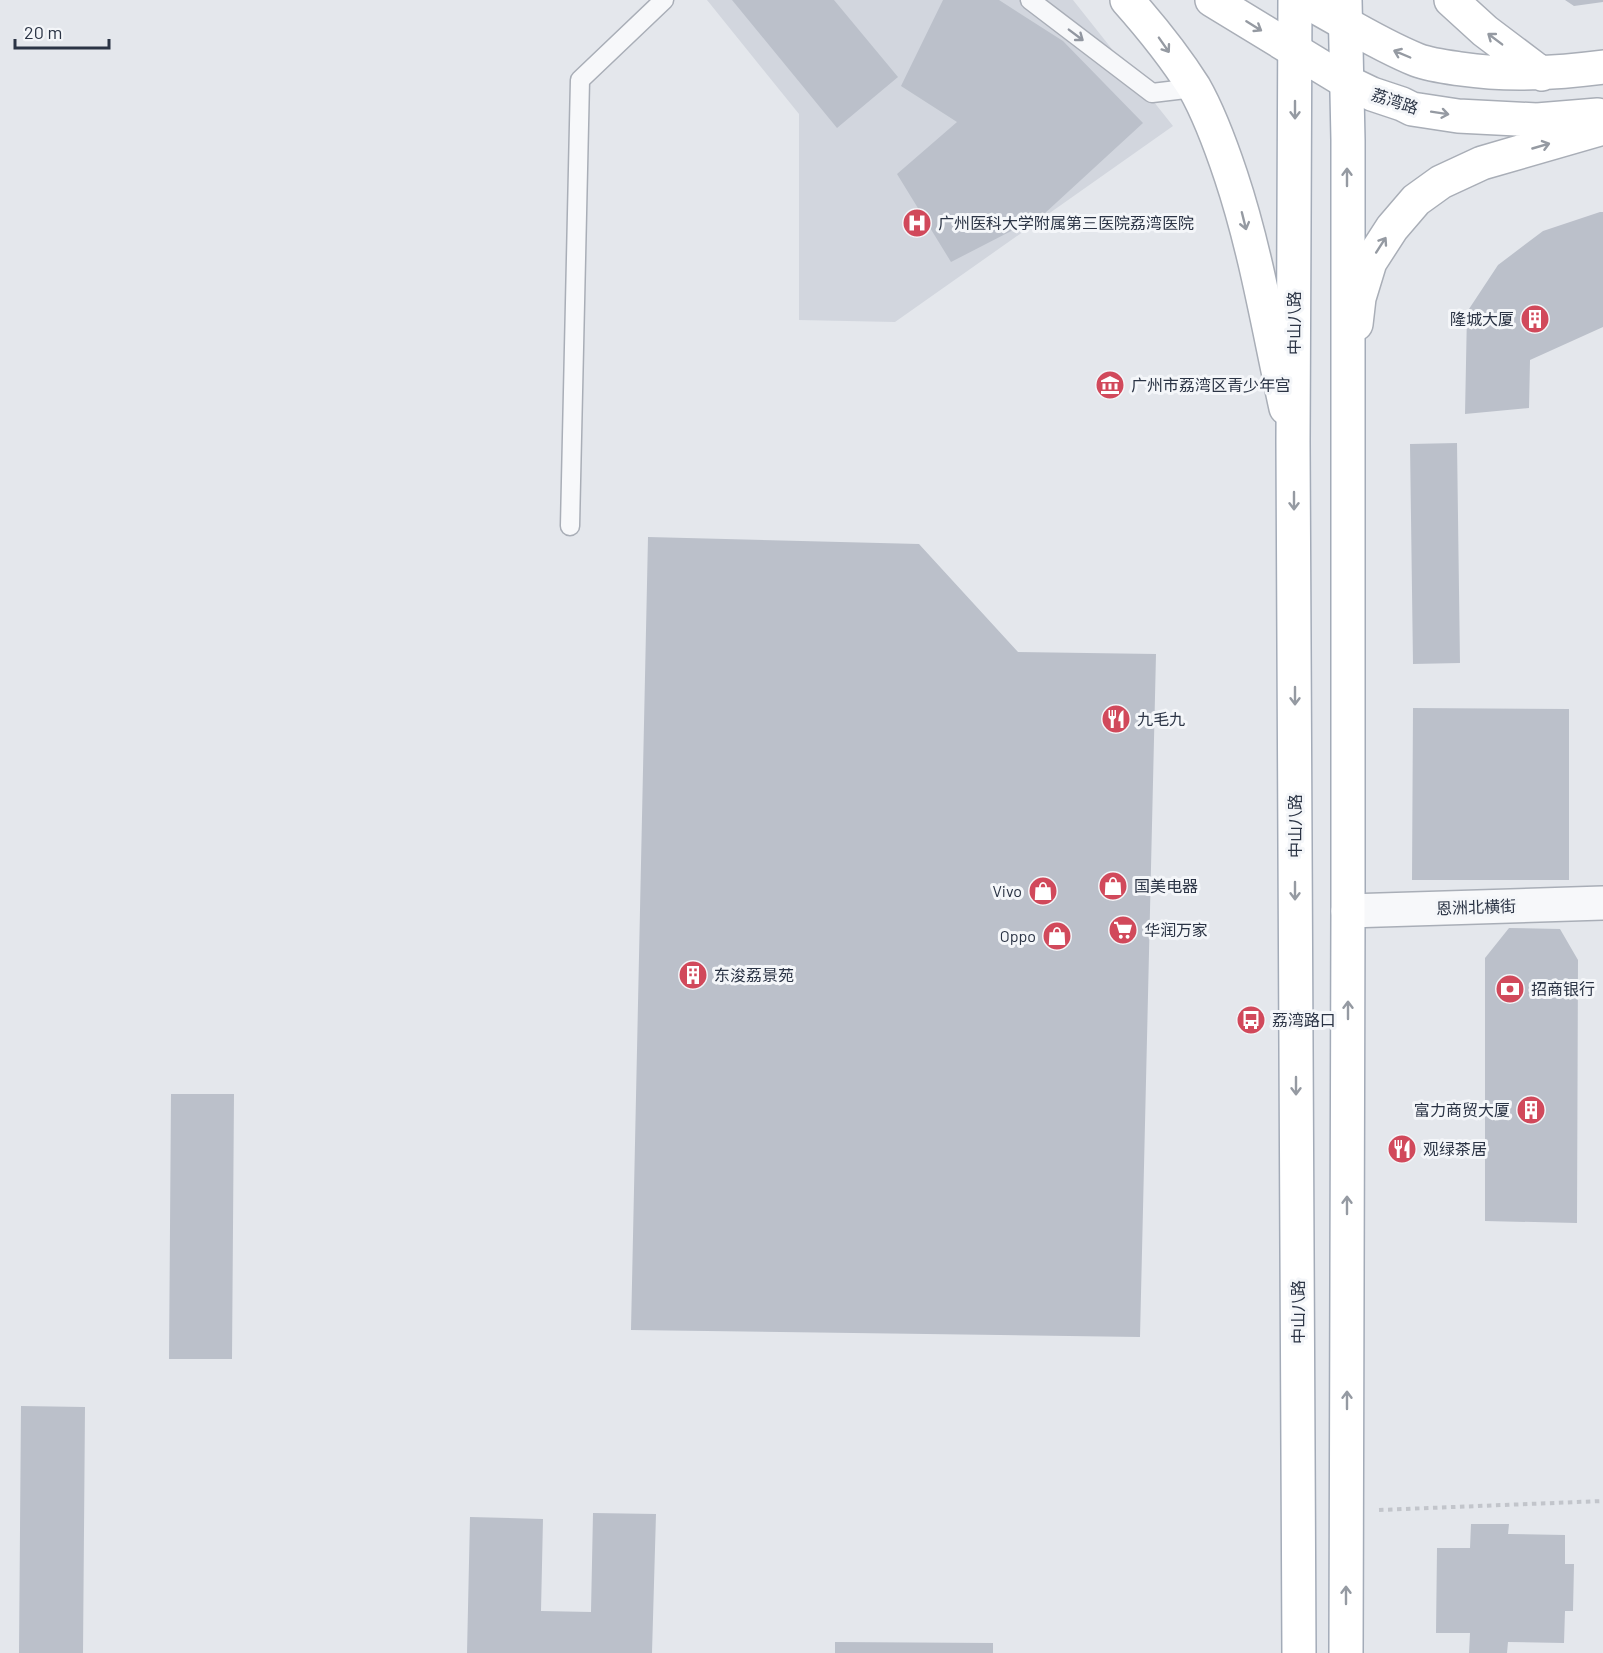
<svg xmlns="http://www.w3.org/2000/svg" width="1603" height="1653" viewBox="0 0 1603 1653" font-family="Barlow,'Noto Sans SC',sans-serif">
<rect width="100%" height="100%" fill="#e4e7ec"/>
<!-- built -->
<path fill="#d2d6de" d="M707,0h366l100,126 -278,196 -96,-2v-206z"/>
<!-- building -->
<path fill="#bbc0ca" d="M732,0h102l64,77 -61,51z
M943,0h56l64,41 80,82 -99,91 -93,48 -54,-88 60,-52 -56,-36z
M1565,0h38v2l-29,4z
M1600,212h3v115l-73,33 -1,48 -64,6 2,-102 31,-47 45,-34z
M1457,443l3,220 -47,1 -3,-220z
M648,537l271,7 99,108 138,2 -16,683 -509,-7z
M1413,708l156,1v171h-157z
M1509,928l51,1 18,31 -1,263 -92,-2v-263z
M171,1094h63l-2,265h-63z
M21,1406l64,1 -2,246h-64z
M593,1513l63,1 -4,139h-185l3,-136 73,2 -2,92 50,1z
M1471,1524h38l-1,10 57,1v29h9l-1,47h-8l-1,32 -56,-1 -1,11h-38l1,-20h-34l1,-85h33z
M835,1642l158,1v10h-158z"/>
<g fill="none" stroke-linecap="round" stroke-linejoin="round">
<!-- service casing -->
<g stroke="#a9aeb7" stroke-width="21">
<path id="service" d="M1030,0l122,93 42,-5
M570,526l10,-446 84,-80"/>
</g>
<!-- minor casing -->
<g stroke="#a9aeb7" stroke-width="36">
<path id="minor" d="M1348,911l255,-8"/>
</g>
<!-- secondary casing -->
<g stroke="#a9aeb7" stroke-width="36">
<path id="secondary" d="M1127,0c24,27 48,57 67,87 16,28 27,59 37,89 25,75 38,155 55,232
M1212,0l133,81 27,13 30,10 10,5 46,7 79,4 61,-5
M1303,0c38,20 74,44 114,60 13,5 30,7 44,9 49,7 94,4 142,-2
M1451,0l34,31 57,43
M1356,324l3,-26 11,-36 22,-34 24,-28 25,-18 41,-19 121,-35"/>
</g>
<!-- primary casing -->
<g stroke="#a3abb8" stroke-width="36">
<path id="primary" d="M1295,0l-2,442 6,1211
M1345,0l3,140v771l-2,742"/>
</g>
<!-- path -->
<path stroke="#c2c5cb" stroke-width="4" stroke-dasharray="4.5 4.5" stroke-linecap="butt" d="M1379,1510l224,-9"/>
<!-- service -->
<use href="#service" stroke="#f7f8fa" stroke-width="18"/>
<!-- minor -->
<use href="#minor" stroke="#f7f8fa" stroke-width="33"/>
<!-- secondary -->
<use href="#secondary" stroke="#fff" stroke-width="33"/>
<!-- primary -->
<use href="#primary" stroke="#fff" stroke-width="33"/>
</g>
<!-- one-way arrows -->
<defs><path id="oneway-shaft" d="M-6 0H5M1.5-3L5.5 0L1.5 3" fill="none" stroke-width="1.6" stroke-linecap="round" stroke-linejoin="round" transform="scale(1.5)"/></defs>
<g stroke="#959aa2">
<use href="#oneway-shaft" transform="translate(1254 26) rotate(32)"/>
<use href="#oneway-shaft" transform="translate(1495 39) rotate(-143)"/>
<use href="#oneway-shaft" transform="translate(1164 45) rotate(55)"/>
<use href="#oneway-shaft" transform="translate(1402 54) rotate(-157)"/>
<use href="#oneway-shaft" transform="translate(1295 110) rotate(90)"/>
<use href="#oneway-shaft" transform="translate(1440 113) rotate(9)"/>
<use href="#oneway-shaft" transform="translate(1541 146) rotate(-16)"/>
<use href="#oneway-shaft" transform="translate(1347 177) rotate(-90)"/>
<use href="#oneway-shaft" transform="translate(1244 221) rotate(76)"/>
<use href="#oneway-shaft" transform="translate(1381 245) rotate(-57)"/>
<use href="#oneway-shaft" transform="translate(1294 501) rotate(90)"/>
<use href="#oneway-shaft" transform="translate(1295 696) rotate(90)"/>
<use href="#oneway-shaft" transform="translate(1295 891) rotate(90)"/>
<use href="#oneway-shaft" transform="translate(1348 1010) rotate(-90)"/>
<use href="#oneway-shaft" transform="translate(1296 1086) rotate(90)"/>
<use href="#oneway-shaft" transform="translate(1347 1205) rotate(-90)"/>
<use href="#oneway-shaft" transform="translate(1347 1400) rotate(-90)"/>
<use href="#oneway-shaft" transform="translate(1346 1595) rotate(-90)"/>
</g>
<use stroke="#9196a0" href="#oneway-shaft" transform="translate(1076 35) rotate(37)"/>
<!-- icons -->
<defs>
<g id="hospital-disc" transform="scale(1.5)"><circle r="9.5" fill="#d1495b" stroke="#f4f6f9"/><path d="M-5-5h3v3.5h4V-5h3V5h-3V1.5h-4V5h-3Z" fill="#fff"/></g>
<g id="building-disc" transform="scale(1.5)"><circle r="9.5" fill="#d1495b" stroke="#f4f6f9"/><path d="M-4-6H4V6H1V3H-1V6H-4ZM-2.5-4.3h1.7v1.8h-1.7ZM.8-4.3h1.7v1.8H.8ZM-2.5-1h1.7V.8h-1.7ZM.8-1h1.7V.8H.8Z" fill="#fff"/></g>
<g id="museum-disc" transform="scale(1.5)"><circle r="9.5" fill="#d1495b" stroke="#f4f6f9"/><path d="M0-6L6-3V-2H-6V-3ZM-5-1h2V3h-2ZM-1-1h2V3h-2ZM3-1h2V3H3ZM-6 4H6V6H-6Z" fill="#fff"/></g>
<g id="restaurant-disc" transform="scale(1.5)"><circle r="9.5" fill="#d1495b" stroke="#f4f6f9"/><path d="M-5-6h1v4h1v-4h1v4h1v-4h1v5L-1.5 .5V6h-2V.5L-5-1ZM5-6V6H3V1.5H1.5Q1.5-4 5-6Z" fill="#fff"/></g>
<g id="shop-disc" transform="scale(1.5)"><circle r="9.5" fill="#d1495b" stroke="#f4f6f9"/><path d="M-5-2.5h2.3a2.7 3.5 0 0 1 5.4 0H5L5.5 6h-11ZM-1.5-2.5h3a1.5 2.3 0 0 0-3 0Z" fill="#fff"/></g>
<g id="supermarket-disc" transform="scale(1.5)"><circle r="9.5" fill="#d1495b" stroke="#f4f6f9"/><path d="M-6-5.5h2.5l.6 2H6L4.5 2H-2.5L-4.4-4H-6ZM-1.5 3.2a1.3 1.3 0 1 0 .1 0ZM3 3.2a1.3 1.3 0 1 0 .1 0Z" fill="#fff"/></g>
<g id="bank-disc" transform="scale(1.5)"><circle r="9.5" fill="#d1495b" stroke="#f4f6f9"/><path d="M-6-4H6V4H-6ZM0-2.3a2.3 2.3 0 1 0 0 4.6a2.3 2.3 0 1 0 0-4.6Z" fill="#fff"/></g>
<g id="bus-disc" transform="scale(1.5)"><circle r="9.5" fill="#d1495b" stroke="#f4f6f9"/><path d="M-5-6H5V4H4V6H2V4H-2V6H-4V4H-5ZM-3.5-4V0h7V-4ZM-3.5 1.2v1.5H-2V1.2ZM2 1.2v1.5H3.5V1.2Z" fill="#fff"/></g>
</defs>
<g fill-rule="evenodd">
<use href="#hospital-disc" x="917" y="223"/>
<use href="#building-disc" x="1535" y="319"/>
<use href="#museum-disc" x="1110" y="385"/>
<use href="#restaurant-disc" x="1116" y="719"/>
<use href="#shop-disc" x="1113" y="886"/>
<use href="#shop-disc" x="1043" y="891"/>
<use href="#supermarket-disc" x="1123" y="930"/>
<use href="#shop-disc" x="1057" y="936"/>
<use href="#building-disc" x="693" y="975"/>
<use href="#bank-disc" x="1510" y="989"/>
<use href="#bus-disc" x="1251" y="1020"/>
<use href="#building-disc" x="1531" y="1110"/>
<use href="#restaurant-disc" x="1402" y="1149"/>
</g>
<g text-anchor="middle" stroke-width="6" stroke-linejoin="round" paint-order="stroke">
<!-- street labels -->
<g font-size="16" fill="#2b3445" stroke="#f4f6f9">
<text transform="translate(1395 101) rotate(18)" y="6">荔湾路</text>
<text transform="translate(1294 323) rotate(-90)" y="6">中山八路</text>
<text transform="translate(1295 826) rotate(-90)" y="6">中山八路</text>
<text transform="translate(1476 907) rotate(-2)" y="6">恩洲北横街</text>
<text transform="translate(1298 1312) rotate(-90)" y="6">中山八路</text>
</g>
<!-- poi labels -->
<g font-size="16" fill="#2b3445" stroke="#f4f6f9" text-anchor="start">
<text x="938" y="229">广州医科大学附属第三医院荔湾医院</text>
<text x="1514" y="325" text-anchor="end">隆城大厦</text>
<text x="1131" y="391">广州市荔湾区青少年宫</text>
<text x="1137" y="725">九毛九</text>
<text x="1134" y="892">国美电器</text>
<text x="1022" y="897" text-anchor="end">Vivo</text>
<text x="1144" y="936">华润万家</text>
<text x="1036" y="942" text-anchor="end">Oppo</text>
<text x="714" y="981">东浚荔景苑</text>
<text x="1531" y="995">招商银行</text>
<text x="1272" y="1026">荔湾路口</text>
<text x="1510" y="1116" text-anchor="end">富力商贸大厦</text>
<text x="1423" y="1155">观绿茶居</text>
</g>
</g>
<!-- scale -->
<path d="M15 39v9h94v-9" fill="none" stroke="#2b3445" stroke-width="3"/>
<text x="24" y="39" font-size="18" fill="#2b3445" stroke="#f4f6f9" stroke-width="4.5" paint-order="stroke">20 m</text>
</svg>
